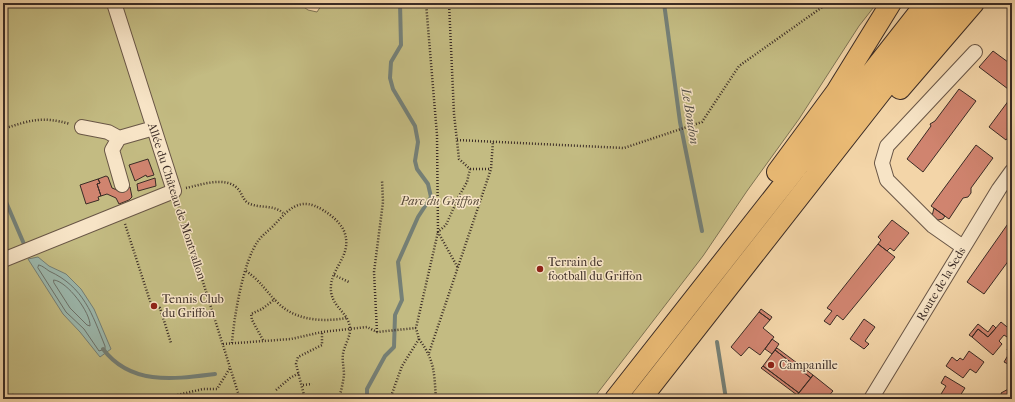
<svg xmlns="http://www.w3.org/2000/svg" width="1015" height="402" viewBox="0 0 1015 402" font-family="'IM FELL French Canon',serif">
<rect width="100%" height="100%" fill="#f3d5a8"/>
<filter id="stains"><feTurbulence type="fractalNoise" baseFrequency=".005" numOctaves="4"/><feColorMatrix values="0 0 0 0 .2 0 0 0 0 .09 0 0 0 0 .02 0 0 0 .5 -.17"/></filter>
<radialGradient id="worn" r=".72"><stop offset=".6" stop-color="#630" stop-opacity="0"/><stop offset="1" stop-color="#630" stop-opacity=".3"/></radialGradient>
<!-- green -->
<path fill="#c3bb82" stroke="#7f7454" d="M3,3h295l10,7 9,2 6,-9h554l-18,23 -60,93 -52,72 -44,65 -110,143h-573l-7,-5 -10,5z"/>
<!-- water -->
<path fill="#9cb8ad" stroke="#758077" d="M38,257l11,9 17,8 15,15 13,20 17,40 -11,8 -20,-25 -17,-18 -35,-55z"/>
<g fill="none" stroke-linecap="round" stroke-linejoin="round">
<!-- shore -->
<path stroke="#6c726a" stroke-width="1" d="M39,265c4,1 7,4 10,6 35,16 43,43 56,75v3l-6,2 -15,-22 -18,-17 -28,-44z
M54,280c13,1 37,33 36,46l-3,-1 -17,-17 -16,-25z"/>
<!-- stream -->
<path stroke="#758077" stroke-width="4" d="M664,3l16,119 22,109
M3,195l21,49
M717,342l9,57
M103,349c28,37 72,30 112,25
M367,399v-10l18,-33 9,-9 1,-32 7,-15 -4,-38 20,-45 13,-20 -3,-13 -11,-15 -2,-8 3,-19 -3,-16 -22,-37 -3,-11 1,-16 10,-17 -1,-42"/>
</g>
<!-- building -->
<path fill="#d0846f" stroke="#3b2c26" d="M993,51l19,14v29v-2l-33,-25z
M959,89l17,12 -53,71 -16,-13 24,-33 -1,-2 5,-3z
M1012,96v36l-6,8 -17,-13z
M976,145l17,13 -22,30v5l-3,4 -5,1 -14,21 -18,-13z
M148,159l6,16 -7,2 -1,-2 -11,6 -6,-16z
M106,176l2,1 4,11 5,2 13,-3 2,10 -3,3 -10,4 -3,-6 -9,-4 -6,2 -4,-12 3,-1 -2,-4z
M155,178l1,8 -18,5 -1,-7z
M98,179l2,4 -3,1 4,12 -3,1 1,3 -13,4 -6,-19z
M934,208l11,8 -2,3 -5,1 -6,-4z
M1012,218v38l-28,38 -17,-12z
M892,220l17,13 -15,18 -4,-3 -3,3 -9,-7 3,-4 -3,-3z
M878,244l17,13 -52,63 -6,-5 -7,10 -6,-4 8,-10 -5,-3z
M761,309l11,8 -2,3 -11,-8z
M759,312l11,8 -7,8 11,9 -14,18 -11,-8 -8,9 -10,-9z
M864,319l11,8 -10,14 4,3 -5,5 -14,-10z
M1001,322l11,9 -5,6 -3,-2 -5,6 3,3 -9,11 -21,-18 6,-8 10,8z
M978,324l10,8 5,-7 3,3 -8,9 -10,-8 -6,8 -3,-2z
M772,339l7,5 -7,10 -7,-5z
M1012,341v25l-8,-4 6,-10 -3,-2z
M777,348l36,27 -2,3 -36,-28z
M775,350l36,28 -12,15 -36,-27z
M969,351l15,11 -8,11 -6,-4 -7,9 -17,-12 6,-9 5,4 3,-3 3,2z
M763,366l36,27 -2,2 -36,-27z
M813,375l20,16 -7,8h-24l-5,-4z
M945,376l20,12 -7,11h-20l8,-13 -5,-3z
M1012,387v12h-8l-3,-6z"/>
<g fill="none" stroke-linecap="round" stroke-linejoin="round">
<!-- minor casing -->
<g stroke="#695646" stroke-width="16">
<path id="minor" d="M82,127l26,5 11,6 35,-10
M119,138l-7,12 10,35
M963,247l-30,-21 -46,-46 -5,-17 5,-17 88,-94
M3,260l171,-69 -60,-188
M871,399l128,-210 13,-18"/>
</g>
<!-- highway casing -->
<g stroke="#3b2c26" stroke-width="22">
<path id="highway" d="M900,89l74,-86
M777,172l59,-80 55,-89
M615,399l311,-396
M641,399l310,-396"/>
</g>
<!-- path -->
<path stroke="#3b2c26" stroke-width="2.5" stroke-dasharray="1 2" stroke-linecap="butt" d="M449,3l5,111 5,45 11,10 -3,13 -8,14 -13,29 -8,7 20,36
M1004,3l8,3
M3,129c28,-9 39,-13 67,-5
M457,140l167,8 78,-26 37,-56 89,-63
M470,169h21
M186,188c14,-3 39,-12 51,0 5,4 5,11 11,15 12,6 25,1 35,10
M178,203l62,196
M125,224l26,80 9,4 11,35
M246,271c16,11 20,21 33,33 18,17 45,18 68,14
M334,275l15,7
M377,332l-3,-60 9,-70 -1,-22
M419,339c16,22 15,33 17,60
M263,340l-11,-20 -1,-6 11,-5 13,-10
M232,343c2,-26 11,-81 26,-102 5,-7 13,-12 19,-19 10,-11 21,-23 38,-16 10,4 25,15 29,25 9,23 -11,35 -13,54 -2,22 17,25 19,43 1,8 -6,18 -7,26 -1,7 1,14 1,21 -1,8 -3,16 -5,24
M223,344l68,-5 31,-7 45,-5 10,5 39,-4
M429,353l62,-184 2,-28
M303,385l9,-1
M276,390l14,-12 9,-5
M279,397l9,2
M160,399l43,-10h14l13,-21
M305,399l-9,-35 2,-7 24,-12v-13
M390,399l12,-33 17,-27 -3,-11 22,-96 -1,-97 -11,-132"/>
<!-- minor -->
<use href="#minor" stroke="#f7e4c6" stroke-width="14"/>
<!-- highway -->
<use href="#highway" stroke="#eaba74" stroke-width="20"/>
</g>
<!-- markers -->
<g fill="#8f2418" stroke="#f7e4c6" stroke-width="1.5">
<circle cx="540" cy="269" r="4"/>
<circle cx="154" cy="306" r="4"/>
<circle cx="771" cy="365" r="4"/>
</g>
<g text-anchor="middle" stroke-width="3" stroke-linejoin="round" paint-order="stroke">
<!-- street labels -->
<g font-size="12" fill="#3b2c26" stroke="#f7e4c6">
<text transform="translate(177 201) rotate(72)" y="4">Allée du Château de Montvallon</text>
<text transform="translate(941 284) rotate(-59)" y="4">Route de la Seds</text>
</g>
<!-- park labels -->
<g font-size="12" font-style="italic" fill="#564938" stroke="#f7e4c6">
<text x="440" y="205">Parc du Griffon</text>
</g>
<!-- poi labels -->
<g font-size="12" fill="#3b2c26" stroke="#f7e4c6" text-anchor="start">
<text x="548" y="266">Terrain de<tspan x="548" dy="14">football du Griffon</tspan></text>
<text x="162" y="303">Tennis Club<tspan x="162" dy="14">du Griffon</tspan></text>
<text x="779" y="369">Campanille</text>
</g>
<!-- water labels -->
<g font-size="13" font-style="italic" fill="#534f48" stroke="#f7e4c6">
<text transform="translate(691 116) rotate(81)" y="5">Le Bondon</text>
</g>
</g>
<!-- margin -->
<rect width="1015" height="402" fill="none" stroke="#f3d5a8" stroke-width="16"/>
<rect x="4" y="4" width="1007" height="394" fill="none" stroke="#3b2c26" stroke-width="2"/>
<rect x="8" y="8" width="999" height="386" fill="none" stroke="#3b2c26"/>
<rect width="100%" height="100%" filter="url(#stains)"/>
<rect width="100%" height="100%" fill="url(#worn)"/>
</svg>
